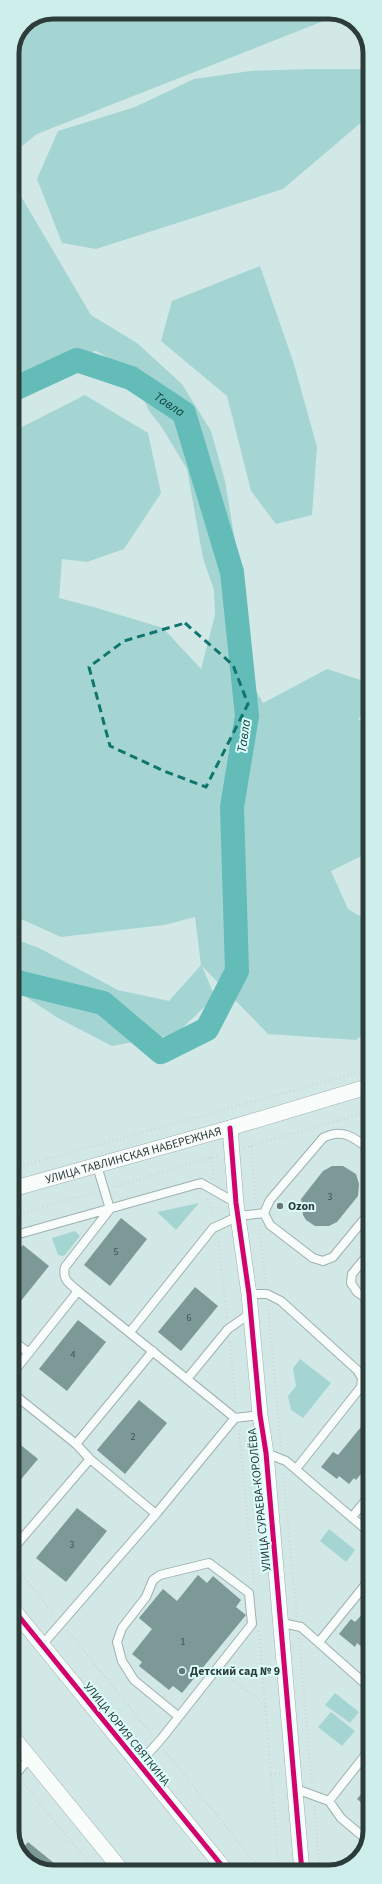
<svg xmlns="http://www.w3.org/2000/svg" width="382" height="1884" viewBox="0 0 382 1884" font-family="'Source Sans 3',sans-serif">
<rect width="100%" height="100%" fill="#d2e8e7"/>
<!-- green -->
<path fill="#a5d5d2" d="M53,12h281l5,3 -302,119 -25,20v-101l12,-29z
M311,69h59v46l-87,74 -187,60 -34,-6 -25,-64 21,-48 77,-24 59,-28 56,-8z
M12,181l79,134 46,28 45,41 29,47 14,50 9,54 13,102 -16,8 32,58 64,-34 43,14v27l-12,9 12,9v124l-39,19 17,38 22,13v107l-14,11 -88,-6 -66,-68 13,31 -39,37 -64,12 -54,-28 -46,-30v-50l27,10 79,42 51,11 32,-36 -6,-48 -31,8 -103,12 -49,-22v-483l73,-37 63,38 13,60 -37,56 -37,13 -25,-3 -3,39 38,10 66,20 38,41 14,-54 -1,-25 -11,-32 -16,-89 -26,-43 -12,-15 -19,-41 -34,-19 -49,11 -35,17z
M260,266l34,98 23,83 -5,68 -36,9 -25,-33 -24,-95 -66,-55 11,-40z
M199,1203l-23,27 -19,-18z
M75,1231l5,5 -16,20 -6,-1 -6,-17z
M300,1359l31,24 -28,35 -12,-8 -3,-14 8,-10 -3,-18z
M329,1529l26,21 -9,12 -26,-21z
M335,1693l24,19 -9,11 -25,-18z
M331,1712l24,19 -13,15 -24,-19z"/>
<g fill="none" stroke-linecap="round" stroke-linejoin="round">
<!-- river -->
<path stroke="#63bcb8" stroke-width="24" id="s1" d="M12,390l65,-30 54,18 53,35 48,159 15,144 -15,91 5,164 -30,58 -46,23 -58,-49 -86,-21 -5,-4"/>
</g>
<!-- building -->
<path fill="#7c9897" d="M332,1166h11l13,8 3,10 -1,12 -21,26 -8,4h-14l-9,-6 -3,-5 -2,-16 22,-28z
M121,1218l26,21 -37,47 -26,-21z
M23,1245l26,21 -37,46v-54z
M195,1287l23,19 -37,45 -23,-19z
M78,1320l28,22 -39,49 -28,-22z
M139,1400l28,23 -42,51 -28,-24z
M370,1416v42l-8,9 3,2 -9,11 -2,-2 -5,6 -10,-8 -2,3 -16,-12 12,-15 5,3z
M12,1438l26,21 -26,31z
M77,1508l30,23 -41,51 -30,-24z
M198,1575l9,8 6,-7 28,24 -5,7 10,8 -64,78 -9,-7 -4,4 -30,-24 3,-4 -10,-8 20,-25 -13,-11 24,-29 14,12z
M370,1606v48l-13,-11 -2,4 -16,-13 12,-15 4,3z
M370,1784v26l-13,-11z
M28,1842l21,17 16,13h-17l-24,-12 -4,-8z"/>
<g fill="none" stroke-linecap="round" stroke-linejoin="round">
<!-- service casing -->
<g stroke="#9fb0af" stroke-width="10">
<path id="service" d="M264,1213l6,-13 53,-62c19,-10 31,-1 47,12
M264,1213l6,12 43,33 10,3 10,-4 37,-45
M12,1236l189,-53 35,20
M370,1252l-18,22 -1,9 6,9 13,9
M78,1291c-9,-8 -16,-11 -13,-24l45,-58 -13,-43
M249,1294h18l14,7 76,69 5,8 -1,9 -65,82
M130,1332l83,-104 26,-12 25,-3
M12,1340l17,13
M12,1374l66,-83 157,127
M187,1379l41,-50 23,-16
M12,1401l4,-5 60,48 14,15 66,55
M76,1444l77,-93
M266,1453l20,8 84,72
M352,1517l18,-22
M12,1550l78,-91
M282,1623l19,4 69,61
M319,1642l51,-63
M42,1645l114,-131 79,-96 25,-3
M139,1764l23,-26 90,-114 -3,-31 -40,-30 -49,12 -7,5 -7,17 -24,31 -5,14 5,19 12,19 44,36
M12,1779l18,-22
M296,1789l33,12 41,-52
M329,1801l12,17 26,22"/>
</g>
<!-- minor casing -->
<g stroke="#9fb0af" stroke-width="16">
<g id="minor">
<path d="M230,1128l6,75 13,91 11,121 6,38 36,419"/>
<path id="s2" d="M12,1189l218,-61 140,-42"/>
<path d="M12,1608l215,264"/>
<path d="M12,1736l111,136"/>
</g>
</g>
<!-- path -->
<path stroke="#cfd6d6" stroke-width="2.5" stroke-dasharray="1 3" stroke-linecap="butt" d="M251,1146l5,57
M244,1148l126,-37
M211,1158l3,22
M12,1169l358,-100
M113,1187l107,-32
M208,1199l6,18
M12,1216l83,-24
M259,1226l7,59
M218,1237l9,81
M268,1306l13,142
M230,1342l6,65
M239,1430l15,154
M239,1438h12
M283,1473l14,144
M12,1563l43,52
M67,1630l85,105
M259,1631l20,241
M299,1638l13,147
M224,1673l42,33
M164,1750l99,122
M271,1774h10
M22,1781l74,91
M314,1806l6,66"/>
<!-- service -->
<use href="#service" stroke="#f8fcfb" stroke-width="8"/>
<!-- minor -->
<use href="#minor" stroke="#f8fcfb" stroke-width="15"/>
<!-- cycleway casing -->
<g stroke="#dcfdfb" stroke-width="8">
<path id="cycleway" d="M230,1128l6,75 13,91 11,121 6,38 36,419
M12,1608l215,264"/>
</g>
<!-- cycleway -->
<use href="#cycleway" stroke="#d6006c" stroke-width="5"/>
</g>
<!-- marked area -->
<path fill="none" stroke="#0f766e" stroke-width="3" stroke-dasharray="8 5" stroke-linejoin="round" d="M185,623l48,42 15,39 -42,83 -42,-16 -54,-25 -21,-79 35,-26z"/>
<!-- markers -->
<g fill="#667877" stroke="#dcfdfb" stroke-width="1.5">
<circle cx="280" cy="1206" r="4"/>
<circle cx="182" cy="1671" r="4"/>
</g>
<g text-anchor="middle" stroke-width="4" stroke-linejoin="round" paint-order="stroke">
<!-- number labels -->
<g font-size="10" fill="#405352">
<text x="330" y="1200">3</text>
<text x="116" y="1255">5</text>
<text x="189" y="1321">6</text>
<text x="73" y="1358">4</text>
<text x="133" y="1440">2</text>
<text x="72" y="1548">3</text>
<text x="183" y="1645">1</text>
</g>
<!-- street labels -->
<g font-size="12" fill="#2c3c3b" stroke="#dcfdfb">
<text dy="4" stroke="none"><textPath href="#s2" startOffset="126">УЛИЦА ТАВЛИНСКАЯ НАБЕРЕЖНАЯ</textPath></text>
<text transform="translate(259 1500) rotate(-96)" y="4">УЛИЦА СУРАЕВА-КОРОЛЁВА</text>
<text transform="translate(127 1734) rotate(51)" y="4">УЛИЦА ЮРИЯ СВЯТКИНА</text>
</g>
<!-- poi labels -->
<g font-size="12" font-weight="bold" fill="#2c3c3b" stroke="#dcfdfb" text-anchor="start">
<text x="288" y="1210">Ozon</text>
<text x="190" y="1675">Детский сад № 9</text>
</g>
<!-- water labels -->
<g font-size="13" font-style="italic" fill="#0e423f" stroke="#dcfdfb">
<text dy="5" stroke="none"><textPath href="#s1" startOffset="175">Тавла</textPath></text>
<text transform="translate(243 736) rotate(-82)" y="5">Тавла</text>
</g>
</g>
<!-- crop -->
<path d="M0 0H382V1884H0ZM53 19H329A34 34 0 0 1 363 53V1831A34 34 0 0 1 329 1865H53A34 34 0 0 1 19 1831V53A34 34 0 0 1 53 19Z" fill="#ceeeec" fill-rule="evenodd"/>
<path fill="none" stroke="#2c3c3b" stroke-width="5" d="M53 19H329A34 34 0 0 1 363 53V1831A34 34 0 0 1 329 1865H53A34 34 0 0 1 19 1831V53A34 34 0 0 1 53 19Z"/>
</svg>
